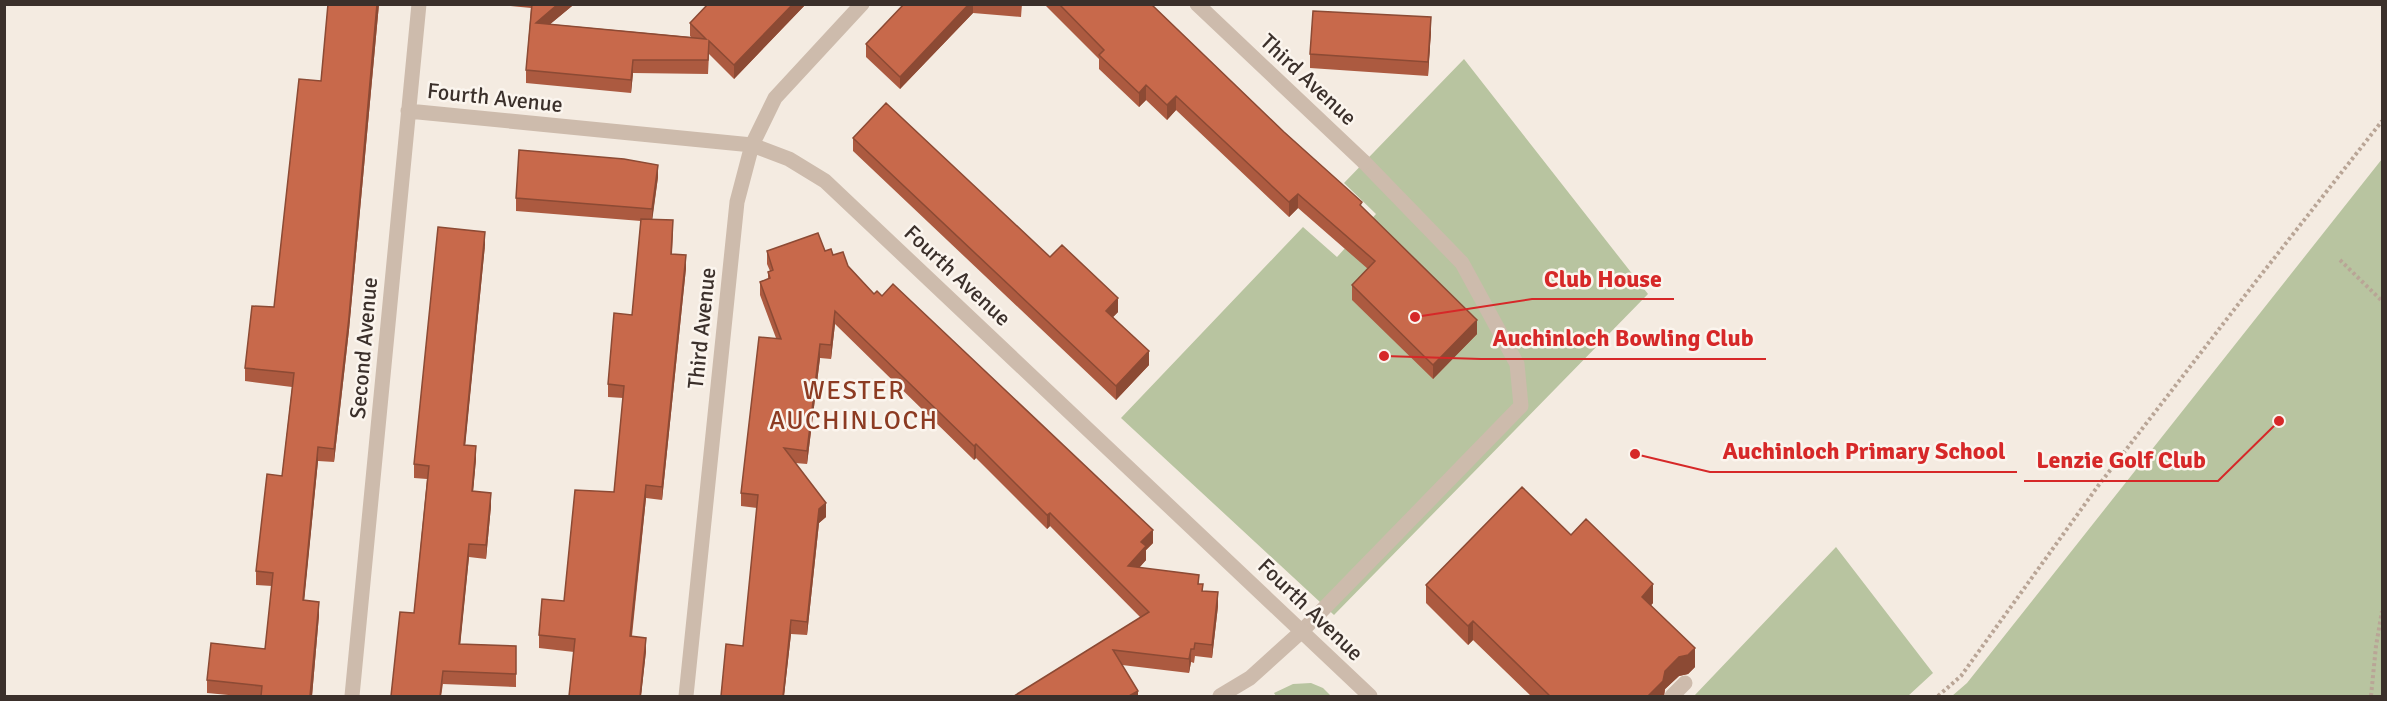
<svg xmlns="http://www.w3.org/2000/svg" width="2387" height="701" viewBox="0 0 2387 701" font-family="Signika,sans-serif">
<rect width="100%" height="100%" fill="#f4ebe1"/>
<!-- green -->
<path fill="#b8c4a0" d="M1464,59l184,235 -314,321 -213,-197 182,-191 34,30 39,-43 -32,-31z
M2382,159v537h-430l15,-13z
M1836,547l97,126 -25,23h-214z
M1311,683l12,5 8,8h-55l-2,-3 19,-9z"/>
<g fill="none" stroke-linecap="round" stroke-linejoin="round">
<!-- path -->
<path stroke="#b9a596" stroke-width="4" stroke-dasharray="3 3" stroke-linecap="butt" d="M2340,260l42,41
M1938,696l23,-20 137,-190 159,-206 125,-159
M2371,696l5,-50 6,-35"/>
<!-- service -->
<path stroke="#cdbbac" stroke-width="15" d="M1302,631l219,-225 -4,-42 -55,-101 -98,-101
M1672,696l13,-13"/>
<!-- minor -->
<path stroke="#cdbbac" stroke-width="15" d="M1197,4l167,158
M408,111l344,34 37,14 36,22 545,515
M352,696l67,-692
M686,696l51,-494 15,-57 23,-47 87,-94
M1220,696l30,-18 52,-47"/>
</g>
<!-- wall -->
<path fill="#ac5a40" d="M328,4h51l-30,326 -15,132 -16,-1 -14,139 15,15 -7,81h-73l-32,-3v-13l58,-31 7,-63 -16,-1v-14l26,-95 10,-89 -47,-6v-13l29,-61 47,-226z
M489,4h83v2l-22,18 141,13 -1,-1v-13l18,-19h98l-72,75 -25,-25 -1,20 -75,-1 -2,20 -105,-10v-13l5,-62z
M904,4h118l-1,13 -48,-4 -73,76 -34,-32v-13z
M1044,4h107l211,203 115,127 -44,45 -81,-79v-15l16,-16 -70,-61 -9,9 -113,-107 -9,10 -21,-20 -7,7 -40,-38v-10z
M1431,31l-3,45 -118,-8v-14z
M853,138l265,174 -5,5 36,48 -33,35 -263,-249z
M658,177l-6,42 21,14 -1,21 14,14 -24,232 -16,-2 -14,138 14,15 -5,45h-72l5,-44 -35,-4v-13l25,-34 50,-109 9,-94 -15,-1v-13l24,-69 9,-94 -125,-10v-13z
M485,245l-20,200 11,14 -3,32 18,15 -5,53 -17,-2 -9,87 56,2v41l-73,-3 -2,12h-50l23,-83 13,-134 -13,-1v-14z
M767,251h58l8,4 15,11 26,28 8,2 271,247 -7,7v10l-7,8 60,16 4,7 15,15 -6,52 -17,-2 -1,7 -3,-1 -2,11 -67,-8 16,31h-124l127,-78 -91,-92 -3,3 -71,-71 -2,2 -139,-136 -4,35 -11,-1 -13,106 -12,-1 31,54 -7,6 -12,112 -16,-1 -7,62h-63l22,-50 14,-138 -16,-2v-13l35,-155 -16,-43v-13l8,-3v-7l2,-1 -3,-7z
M1571,535l82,68 -2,2 44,62 -7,7 -9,2 -14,13 -1,7h-133l-58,-56 -5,5 -42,-42v-18z"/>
<!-- shaded-wall -->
<path fill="#8c4a34" d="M377,4h2l-30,326 -15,132v-13z
M558,4h14v2l-36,30v-13z
M793,4h13l-72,75v-14z
M969,4h4v9l-73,76v-12z
M1431,17v14l-3,45v-14z
M633,60v13l-2,20v-13z
M1146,85v15l-7,7v-14z
M1176,96v14l-9,10v-15z
M658,165v12l-6,45v-13z
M1298,194v14l-9,9v-15z
M485,232v13l-21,213v-13z
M686,255v13l-24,232v-13z
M1118,298v14l-12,12v-13z
M835,311v13l-4,35v-14z
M1477,320v14l-44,45v-14z
M820,344v14l-13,106v-13z
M1149,351v14l-33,35v-14z
M976,444v14l-2,2v-14z
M476,446v13l-4,45v-13z
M318,447v14l-15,152v-13z
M646,485v13l-16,151v-13z
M491,493v13l-5,53v-14z
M826,503v14l-7,6 -12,112v-13l12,-113z
M1050,513v13l-3,3v-14z
M1153,530v13l-7,7v10l-18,20v-14l13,-24z
M469,544v13l-10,100v-13z
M1653,584v19l-11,12v-18z
M1218,592v14l-6,52v-13z
M319,602v13l-7,81h-2z
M791,620v14l-7,62h-1z
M1473,621v19l-5,5v-19z
M646,638v13l-5,45h-1z
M1695,648v19l-7,7 -9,2 -14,13 -1,7h-16l17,-25 14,-14z
M1191,649v13l-2,11v-14z
M443,671l-2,25h-1z
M1138,691v5h-9z"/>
<!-- building -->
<path fill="#c8694b" stroke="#8c4a34" stroke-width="1.5" d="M328,4h49l-28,313 -15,132 -16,-2 -15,153 16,2 -9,94h-49l1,-10 -55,-6 4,-37 54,6 8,-76 -17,-2 11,-97 15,2 12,-103 -49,-5 7,-62 22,1 25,-228 22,2z
M532,4h26l-22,19 170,16 -16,-16 18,-19h85l-59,61 -25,-24 -1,19h-75l-2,20 -105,-10z
M904,4h65l-69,73 -34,-33z
M1059,4h92l133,128 78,70 -2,3 117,115 -44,45 -81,-80 23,-24 -77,-67 -9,8 -113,-106 -9,9 -21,-20 -7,8 -40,-38 5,-5z
M1313,11l118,6 -3,45 -118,-8z
M886,103l164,154 12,-12 56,53 -12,13 43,40 -33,35 -263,-248z
M519,150l105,9 34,6 -6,44 -136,-11z
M641,219l32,1 -2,34 15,1 -24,232 -16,-2 -16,151 16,2 -6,58h-71l6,-57 -36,-4 3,-36 22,2 11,-111 39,2 10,-106 -16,-2 6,-71 18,2z
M438,227l47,5 -21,213 12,1 -4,45 19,2 -5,52 -17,-1 -10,100 57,2v28l-73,-3 -3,25h-49l9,-84 14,1 15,-147 -15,-2z
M818,233l7,18 6,-2 2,6 10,-3 5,14 26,28 3,-3 5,5 11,-12 260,246 -12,12 5,4 -18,20 71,9 -1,9h5l-1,7 16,1 -6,53 -17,-2 -1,6h-3l-2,10 -76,-9 25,41 -9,5h-115l135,-84 -99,-99 -3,2 -71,-71 -2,2 -139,-135 -4,34 -11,-1 -13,107 -23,-3 42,55 -7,6 -12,113 -16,-2 -8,76h-62l5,-52 17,2 15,-151 -17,-2 18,-156 22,2 -21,-57 10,-4 -2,-6 5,-2 -6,-19z
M1522,487l49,48 15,-16 67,65 -11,13 53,51 -7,7 -9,2 -14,14 -2,10 -15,15h-98l-77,-75 -5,5 -42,-41z"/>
<g text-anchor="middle" stroke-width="5" stroke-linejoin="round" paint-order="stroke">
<!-- street labels -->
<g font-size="22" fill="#3b302b" stroke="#fbf5ee">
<text transform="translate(1309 79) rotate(43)" y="8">Third Avenue</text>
<text transform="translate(495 97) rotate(6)" y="8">Fourth Avenue</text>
<text transform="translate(958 275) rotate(43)" y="8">Fourth Avenue</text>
<text transform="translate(701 328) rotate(-84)" y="8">Third Avenue</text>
<text transform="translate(363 348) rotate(-85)" y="8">Second Avenue</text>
<text transform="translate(1311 609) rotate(44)" y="8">Fourth Avenue</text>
</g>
<!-- quarter labels -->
<g font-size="26" letter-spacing="1.5" fill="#8c3b22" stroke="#fbf5ee">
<text x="854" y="399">WESTER<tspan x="854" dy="30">AUCHINLOCH</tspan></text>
</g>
</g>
<!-- callouts -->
<path fill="none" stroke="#d62828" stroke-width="2" d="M1415 317L1532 299H1674M1384 356L1481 359H1766M1635 454L1710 472H2017M2279 421L2218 481H2024"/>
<g fill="#d62828" stroke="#fbf5ee" stroke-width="2">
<circle cx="1415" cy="317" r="6"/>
<circle cx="1384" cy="356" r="6"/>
<circle cx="1635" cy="454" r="6"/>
<circle cx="2279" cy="421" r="6"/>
</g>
<g font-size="24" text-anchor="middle" font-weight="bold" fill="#d62828" stroke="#fbf5ee" stroke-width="5" stroke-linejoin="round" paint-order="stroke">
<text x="1603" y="287">Club House</text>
<text x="1623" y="346">Auchinloch Bowling Club</text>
<text x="1864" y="459">Auchinloch Primary School</text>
<text x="2121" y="468">Lenzie Golf Club</text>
</g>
<!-- border -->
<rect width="2387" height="701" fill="none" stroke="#3b302b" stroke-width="12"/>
</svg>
